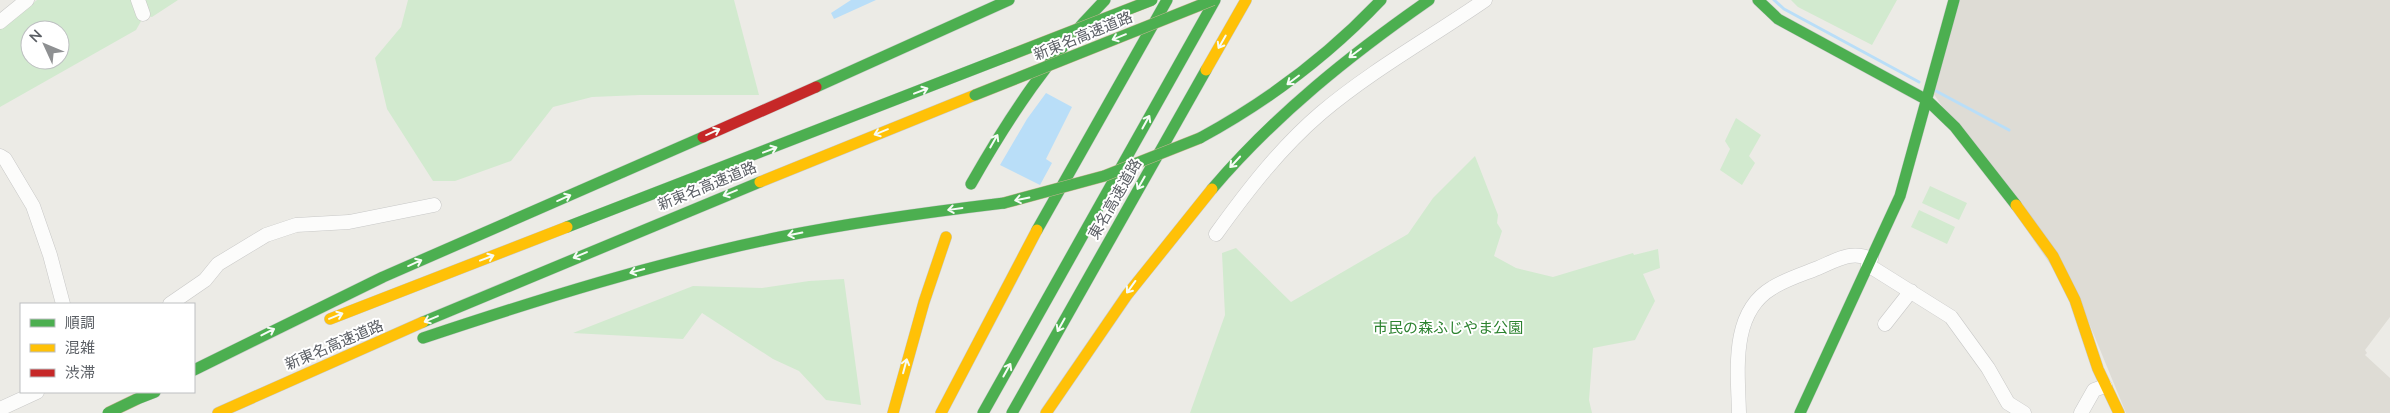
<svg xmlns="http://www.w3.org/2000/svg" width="2390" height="413" viewBox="0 0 2390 413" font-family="Lato,'Noto Sans JP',sans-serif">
<rect width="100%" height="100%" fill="#ecebe6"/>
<!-- education -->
<path fill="#dedcd5" d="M1957,0h433v317l-25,33 2,3 -2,2 25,23v35h-264l-39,-95 -154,-225z"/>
<!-- green -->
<path fill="#d2eacf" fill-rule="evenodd" d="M37,0h141l-26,17 -8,-1 -8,14 -136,77v-78zM30,30h30v30h-30z
M408,0h326l25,95h-119l-48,2 -39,10 -42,54 -56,20h-22l-46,-72 -12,-51 26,-31z
M1791,0h106l-25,45 -74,-38z
M1736,118l25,17 -12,21 6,7 -13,22 -22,-15 10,-21 -5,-8z
M1475,156l23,59 -1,8 5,8 -8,25 22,12 37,9 80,-24 1,2 24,-6 2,19 -17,6 12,27 -20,39 -42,8 -4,52 3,13h-402l35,-98 -3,-62 14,-5 55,54 117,-68 25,-36z
M1930,186l37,17 -8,17 -37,-17z
M1919,210l36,17 -8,17 -36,-17z
M844,279l17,126 -35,-5 -27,-29 -26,-12 -71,-46 -19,26 -110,-6 120,-47 69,2 47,-7z"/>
<!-- water -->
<path fill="#b9def8" d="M851,0h25l-42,19 -3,-6z
M1046,93l26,14 -26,52 6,4 -12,22 -40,-20 27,-46z"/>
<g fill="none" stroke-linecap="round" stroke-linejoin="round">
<!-- stream -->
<path stroke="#b9def8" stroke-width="3" d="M1774,0l10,9 135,73
M1936,91l73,39"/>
<!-- street casing -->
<g stroke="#c8c8c7" stroke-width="15">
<path id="street" d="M138,0l5,14
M0,22l27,-22
M0,156l5,3 28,47 17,49 13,49
M1216,234c31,-43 64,-86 105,-121 51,-43 109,-75 164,-113
M1868,265l83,52 37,51 20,35 16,10
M170,304l35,-24 13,-16 48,-29 30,-10 53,-3 85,-17
M1885,324l26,-33
M0,409l37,-17
M1739,413c-1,-42 -9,-100 33,-125 14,-9 31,-14 46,-20 19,-8 33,-18 53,-9
M2081,413l13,-23 11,-4"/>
</g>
<!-- fast casing -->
<g stroke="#c8c9c8" stroke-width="12">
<path id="fast" d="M1758,0l20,19 149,81 28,27 61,78
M816,87l193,-87
M1200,138c68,-37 128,-82 181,-138
M971,184c38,-67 79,-129 134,-184
M1212,189c63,-74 138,-134 217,-189
M567,227l441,-171
M1037,230l130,-230
M423,322l337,-140
M423,338c117,-39 235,-76 357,-101 74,-15 149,-25 224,-34
M194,370l189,-93 320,-140
M137,399l18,-7
M983,413l232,-413
M1012,413l194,-343
M1800,413l100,-217 54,-196"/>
</g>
<!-- slow casing -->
<g stroke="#c8c9c8" stroke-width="12">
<path id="slow" d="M1206,70l40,-70
M760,182l215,-87
M2016,205l37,51 22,44 23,69 21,44
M330,319l237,-92
M218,413l205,-91
M893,413l31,-111 22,-65
M941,413l96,-183
M1046,413l81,-118 85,-106"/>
</g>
<!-- jam casing -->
<g stroke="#c8c9c8" stroke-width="12">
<path id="jam" d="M703,137l113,-50"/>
</g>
<!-- street -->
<use href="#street" stroke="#fcfcfb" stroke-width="14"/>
<!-- fast -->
<use href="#fast" stroke="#4caf50" stroke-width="11"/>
<!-- slow -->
<use href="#slow" stroke="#ffc107" stroke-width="11"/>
<!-- jam -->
<use href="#jam" stroke="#c62828" stroke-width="11"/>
<!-- fast-bridge casing -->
<g stroke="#c4b493" stroke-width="12" stroke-linecap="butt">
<path id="fast-bridge" d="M1008,56l144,-56
M975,95l238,-95
M1004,203l100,-27 96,-38
M108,413l29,-14"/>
</g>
<!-- fast-bridge -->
<use href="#fast-bridge" stroke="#4caf50" stroke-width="11"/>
</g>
<!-- one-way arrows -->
<defs><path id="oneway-shaft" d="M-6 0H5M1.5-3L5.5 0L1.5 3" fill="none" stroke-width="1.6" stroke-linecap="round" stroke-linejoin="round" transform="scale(1.25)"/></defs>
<g stroke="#f6fbf6">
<use href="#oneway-shaft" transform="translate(1119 37) rotate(158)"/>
<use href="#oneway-shaft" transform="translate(1222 42) rotate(120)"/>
<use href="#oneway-shaft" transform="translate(1355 53) rotate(143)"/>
<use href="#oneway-shaft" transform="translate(1293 80) rotate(143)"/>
<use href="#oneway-shaft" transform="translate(921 91) rotate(-21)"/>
<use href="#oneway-shaft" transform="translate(1146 122) rotate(-61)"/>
<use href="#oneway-shaft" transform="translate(713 132) rotate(-24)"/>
<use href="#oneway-shaft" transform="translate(881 132) rotate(158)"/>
<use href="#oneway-shaft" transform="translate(994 141) rotate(-60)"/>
<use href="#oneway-shaft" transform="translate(770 150) rotate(-21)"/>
<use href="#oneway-shaft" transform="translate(1235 162) rotate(133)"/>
<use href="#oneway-shaft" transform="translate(1141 183) rotate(120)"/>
<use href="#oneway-shaft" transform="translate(730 193) rotate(158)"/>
<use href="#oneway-shaft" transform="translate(564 198) rotate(-24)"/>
<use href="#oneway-shaft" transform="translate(1022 199) rotate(169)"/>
<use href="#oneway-shaft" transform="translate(955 209) rotate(172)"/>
<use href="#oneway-shaft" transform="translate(795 234) rotate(169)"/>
<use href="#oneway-shaft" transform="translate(580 255) rotate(157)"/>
<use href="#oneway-shaft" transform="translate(487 258) rotate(-21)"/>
<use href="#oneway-shaft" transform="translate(415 263) rotate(-24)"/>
<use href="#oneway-shaft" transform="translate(637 271) rotate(165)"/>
<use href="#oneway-shaft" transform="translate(1131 287) rotate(126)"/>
<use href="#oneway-shaft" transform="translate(336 316) rotate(-22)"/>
<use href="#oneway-shaft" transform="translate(431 319) rotate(157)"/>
<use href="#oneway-shaft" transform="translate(1061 325) rotate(119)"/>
<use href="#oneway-shaft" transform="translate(268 332) rotate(-27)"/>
<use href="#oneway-shaft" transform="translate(905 366) rotate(-75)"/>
<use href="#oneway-shaft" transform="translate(1007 370) rotate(-61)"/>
</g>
<g text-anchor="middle" stroke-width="4" stroke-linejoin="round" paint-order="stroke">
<!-- street labels -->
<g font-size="15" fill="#5b5f65" stroke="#fff">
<text transform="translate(1083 36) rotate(-22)" y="5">新東名高速道路</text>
<text transform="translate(707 186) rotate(-22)" y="5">新東名高速道路</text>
<text transform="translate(1115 199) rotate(-60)" y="5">東名高速道路</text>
<text transform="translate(334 345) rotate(-23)" y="5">新東名高速道路</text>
</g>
<!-- park labels -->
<g font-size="15" fill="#2c822f" stroke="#fff">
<text x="1448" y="333">市民の森ふじやま公園</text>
</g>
</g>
<!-- legend -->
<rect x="20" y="303" width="175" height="90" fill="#ffffff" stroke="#bdbfc1"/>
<rect x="30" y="319" width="25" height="8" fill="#4caf50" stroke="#bdbfc1"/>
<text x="65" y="328" font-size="15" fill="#5b5f65">順調</text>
<rect x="30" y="344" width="25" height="8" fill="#ffc107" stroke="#bdbfc1"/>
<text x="65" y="353" font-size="15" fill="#5b5f65">混雑</text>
<rect x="30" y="369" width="25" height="8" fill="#c62828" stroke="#bdbfc1"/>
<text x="65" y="378" font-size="15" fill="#5b5f65">渋滞</text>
<!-- north arrow -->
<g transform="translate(45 45) rotate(314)"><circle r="24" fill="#ffffff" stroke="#bdbfc1"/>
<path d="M0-4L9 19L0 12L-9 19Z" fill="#8e9092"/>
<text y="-8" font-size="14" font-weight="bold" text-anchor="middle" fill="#5b5f65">N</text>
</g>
</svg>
